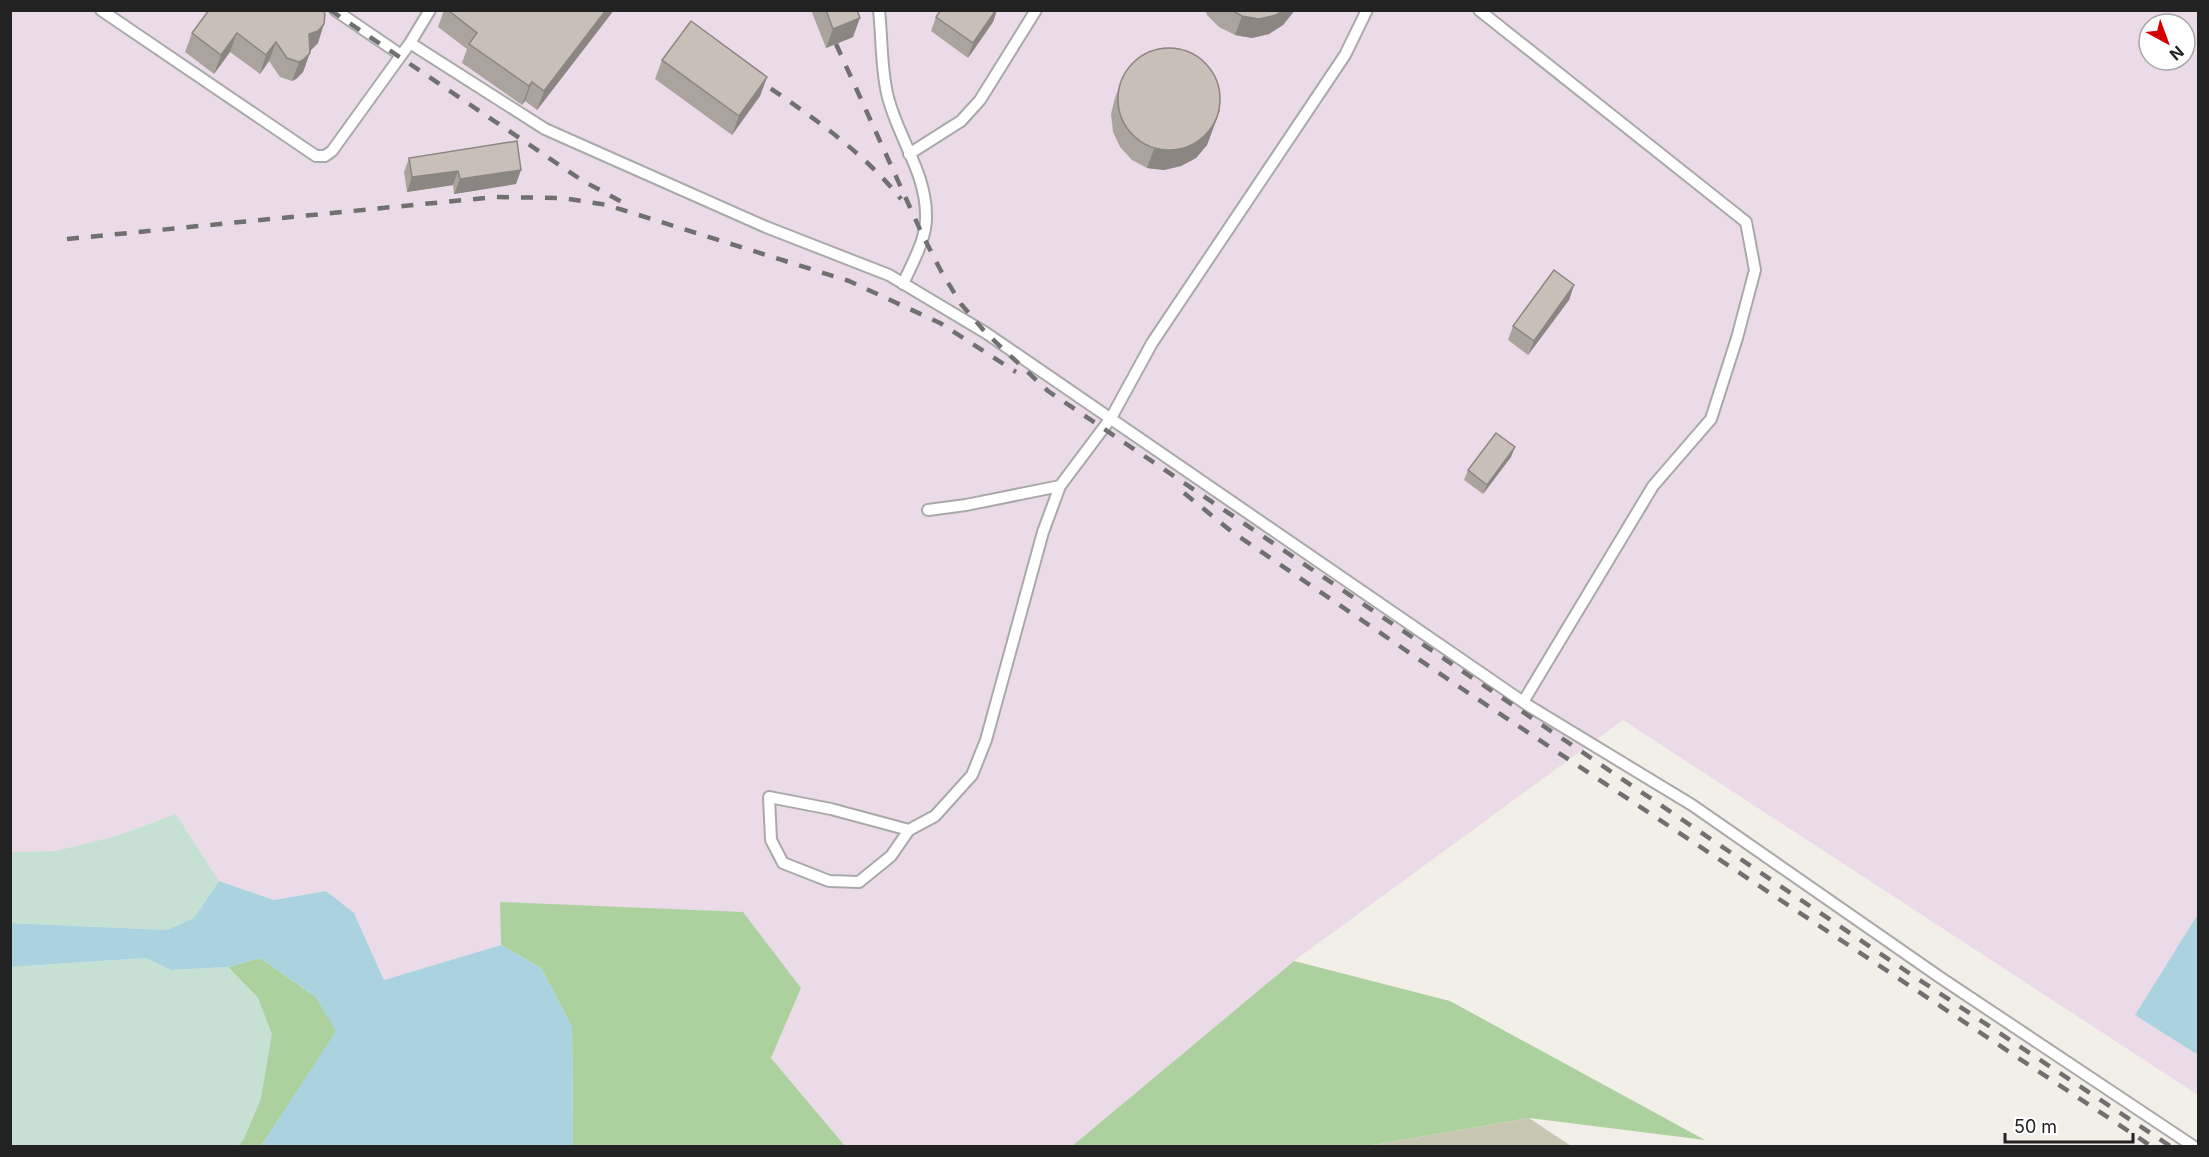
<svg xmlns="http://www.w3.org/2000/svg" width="2209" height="1157" viewBox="0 0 2209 1157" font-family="Inter,sans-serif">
<rect width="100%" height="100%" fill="#f2efe9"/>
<!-- industrial -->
<path fill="#ebdbe8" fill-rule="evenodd" d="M10,11h2188v1084l-575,-375 -329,241 -222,185h-227l-74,-88 30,-70 -301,-86 1,43 -117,35 -30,-67 -28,-22 -52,9 -55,-19 -43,-67 -60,22 -61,15 -44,1zM2149,24h36v36h-36z"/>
<!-- construction -->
<path fill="#c7c7b4" d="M1529,1118l42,28h-204z"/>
<!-- forest -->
<path fill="#add19e" d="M500,902l243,10 58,76 -30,70 74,88h-272l-1,-119 -31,-59 -40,-23z
M260,958l56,39 21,34 -76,115h-23l5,-6 18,-42 -3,-100 -30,-31z
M1294,961l156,40 255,139 -176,-22 -162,28h-295z"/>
<!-- wetland -->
<path fill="#c6e0d4" d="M176,814l43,67 -25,37 -27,12 -156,-7v-71l44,-1 61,-15z
M146,958l25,12 57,-3 30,31 14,36 -11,64 -18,42 -5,6h-227v-179z"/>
<!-- water -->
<path fill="#aad3df" d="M219,881l55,19 52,-9 28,22 30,67 117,-35 40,23 31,59 1,119h-312l75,-115 -20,-34 -56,-39 -32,9 -57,3 -25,-12 -135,9v-44l156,7 27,-12z
M2198,914v141l-63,-40z"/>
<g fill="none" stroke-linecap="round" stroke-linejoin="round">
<!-- lane casing -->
<g stroke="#a9a9a9" stroke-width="14">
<path id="lane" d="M101,10l215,146h9l7,-5 78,-108 20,-33
M335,10l66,45
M879,10c3,27 2,57 8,83 9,42 39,78 39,122 1,24 -14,48 -23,69
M1479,10l267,212 9,48 -18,68 -26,81 -58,67 -130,216
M410,43l135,86 221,98 123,48 97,58 543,373 163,99 249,173 252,168
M909,154l52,-33 19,-21 56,-90
M928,510l38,-5 94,-19 51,-68 41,-75 193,-288 22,-45
M909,830l-18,26 -32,26 -30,-1 -46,-18 -12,-23 -2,-43 62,12 78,21 26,-14 37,-41 14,-35 57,-208 17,-46"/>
</g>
<!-- lane -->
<use href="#lane" stroke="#fff" stroke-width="10"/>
<!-- rail -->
<path stroke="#707070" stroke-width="4.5" stroke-dasharray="12 12" stroke-linecap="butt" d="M330,10l253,171 41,22
M836,44l87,192 18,35 20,33 25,29 62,58 861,582 261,173
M751,75c54,37 109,73 150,124
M67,239l428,-42 68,1 44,7 242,76 91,42 76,49
M1184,493l47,38 230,157 690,458"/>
</g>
<!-- wall -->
<path fill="#aba49e" d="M209,10l109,33 -8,8 -7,21 -7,7 -4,2 -12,-4 -11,-16 -9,13 -30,-22 -16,22 -29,-22 7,-19z
M444,10h170l-77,100 -12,-9 -3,4 -60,-42 5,-14 -29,-22z
M811,10h46l-4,27 -27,11z
M997,10l-4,12 -25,36 -37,-27 5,-14z
M1205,10h90l-12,15 -14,9 -17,4 -17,-3 -16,-8 -12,-12z
M662,60l105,17 -7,19 -28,39 -77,-56z
M1122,79l98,31 -13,35 -11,13 -15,8 -17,4 -17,-2 -15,-8 -12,-13 -7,-15 -2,-18 4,-16z
M409,158l107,26 -62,10 -1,-9 -46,7 -3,-20z
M1574,285l-5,15 -41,55 -20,-15 5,-14z
M1511,457l-28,37 -19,-14 4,-10z"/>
<!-- shaded-wall -->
<path fill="#8b8681" d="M606,10h8l-77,100 7,-19z
M996,10h1l-4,12 -25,36 5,-15z
M1283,10h12l-12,15 -14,9 -17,4 -17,-3 7,-19z
M860,18l-7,19 -27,11 7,-19z
M324,24l-6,19 -7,7 -9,3 7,-19z
M237,33l-7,19 -16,22 7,-19z
M276,42l-7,19 -9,13 6,-19z
M310,53l-7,19 -7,7 -4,2 7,-19z
M767,77l-7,19 -28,39 7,-19z
M532,82l-7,19 -3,4 7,-19z
M1220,110l-13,35 -11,13 -15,8 -17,4 -17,-2 7,-19z
M521,170l-5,14 -62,10 6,-15z
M458,171l-5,14 -46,7 5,-15z
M1574,285l-5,15 -41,55 6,-14z
M1515,447l-4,10 -28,37 4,-9z"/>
<!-- building -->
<path fill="#c7bfb8" stroke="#8b8681" stroke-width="1.5" d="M209,10h114l2,4 -1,10 -6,7 -9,3 1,19 -7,7 -4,2 -12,-4 -11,-16 -10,13 -29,-22 -16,22 -29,-22z
M448,10h158l-62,81 -12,-9 -3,4 -60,-42 8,-11z
M826,10h31l3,8 -27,11z
M941,10h55l-23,33 -37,-26z
M1231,10h52l-7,5 -17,4 -17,-3z
M691,21l76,56 -28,39 -77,-56z
M1118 99a51 51 0 1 1 102 0a51 51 0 1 1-102 0Z
M517,141l4,29 -61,9 -2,-8 -46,6 -3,-19z
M1554,270l20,15 -40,56 -21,-15z
M1496,433l19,14 -28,38 -19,-15z"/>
<!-- border -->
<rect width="2209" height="1157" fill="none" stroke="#222222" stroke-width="24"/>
<!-- north arrow -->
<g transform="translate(2167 42) rotate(139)"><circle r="28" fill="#ffffff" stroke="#a7a7a7" stroke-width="1.5"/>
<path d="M0-4.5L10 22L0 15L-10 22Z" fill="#d40000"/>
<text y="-9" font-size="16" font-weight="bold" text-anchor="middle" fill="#222222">N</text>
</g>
<!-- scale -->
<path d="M2005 1133v9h128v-9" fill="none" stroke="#222222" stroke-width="3"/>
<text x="2014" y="1133" font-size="18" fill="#222222" stroke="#ffffff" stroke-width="4.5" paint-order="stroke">50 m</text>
</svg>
